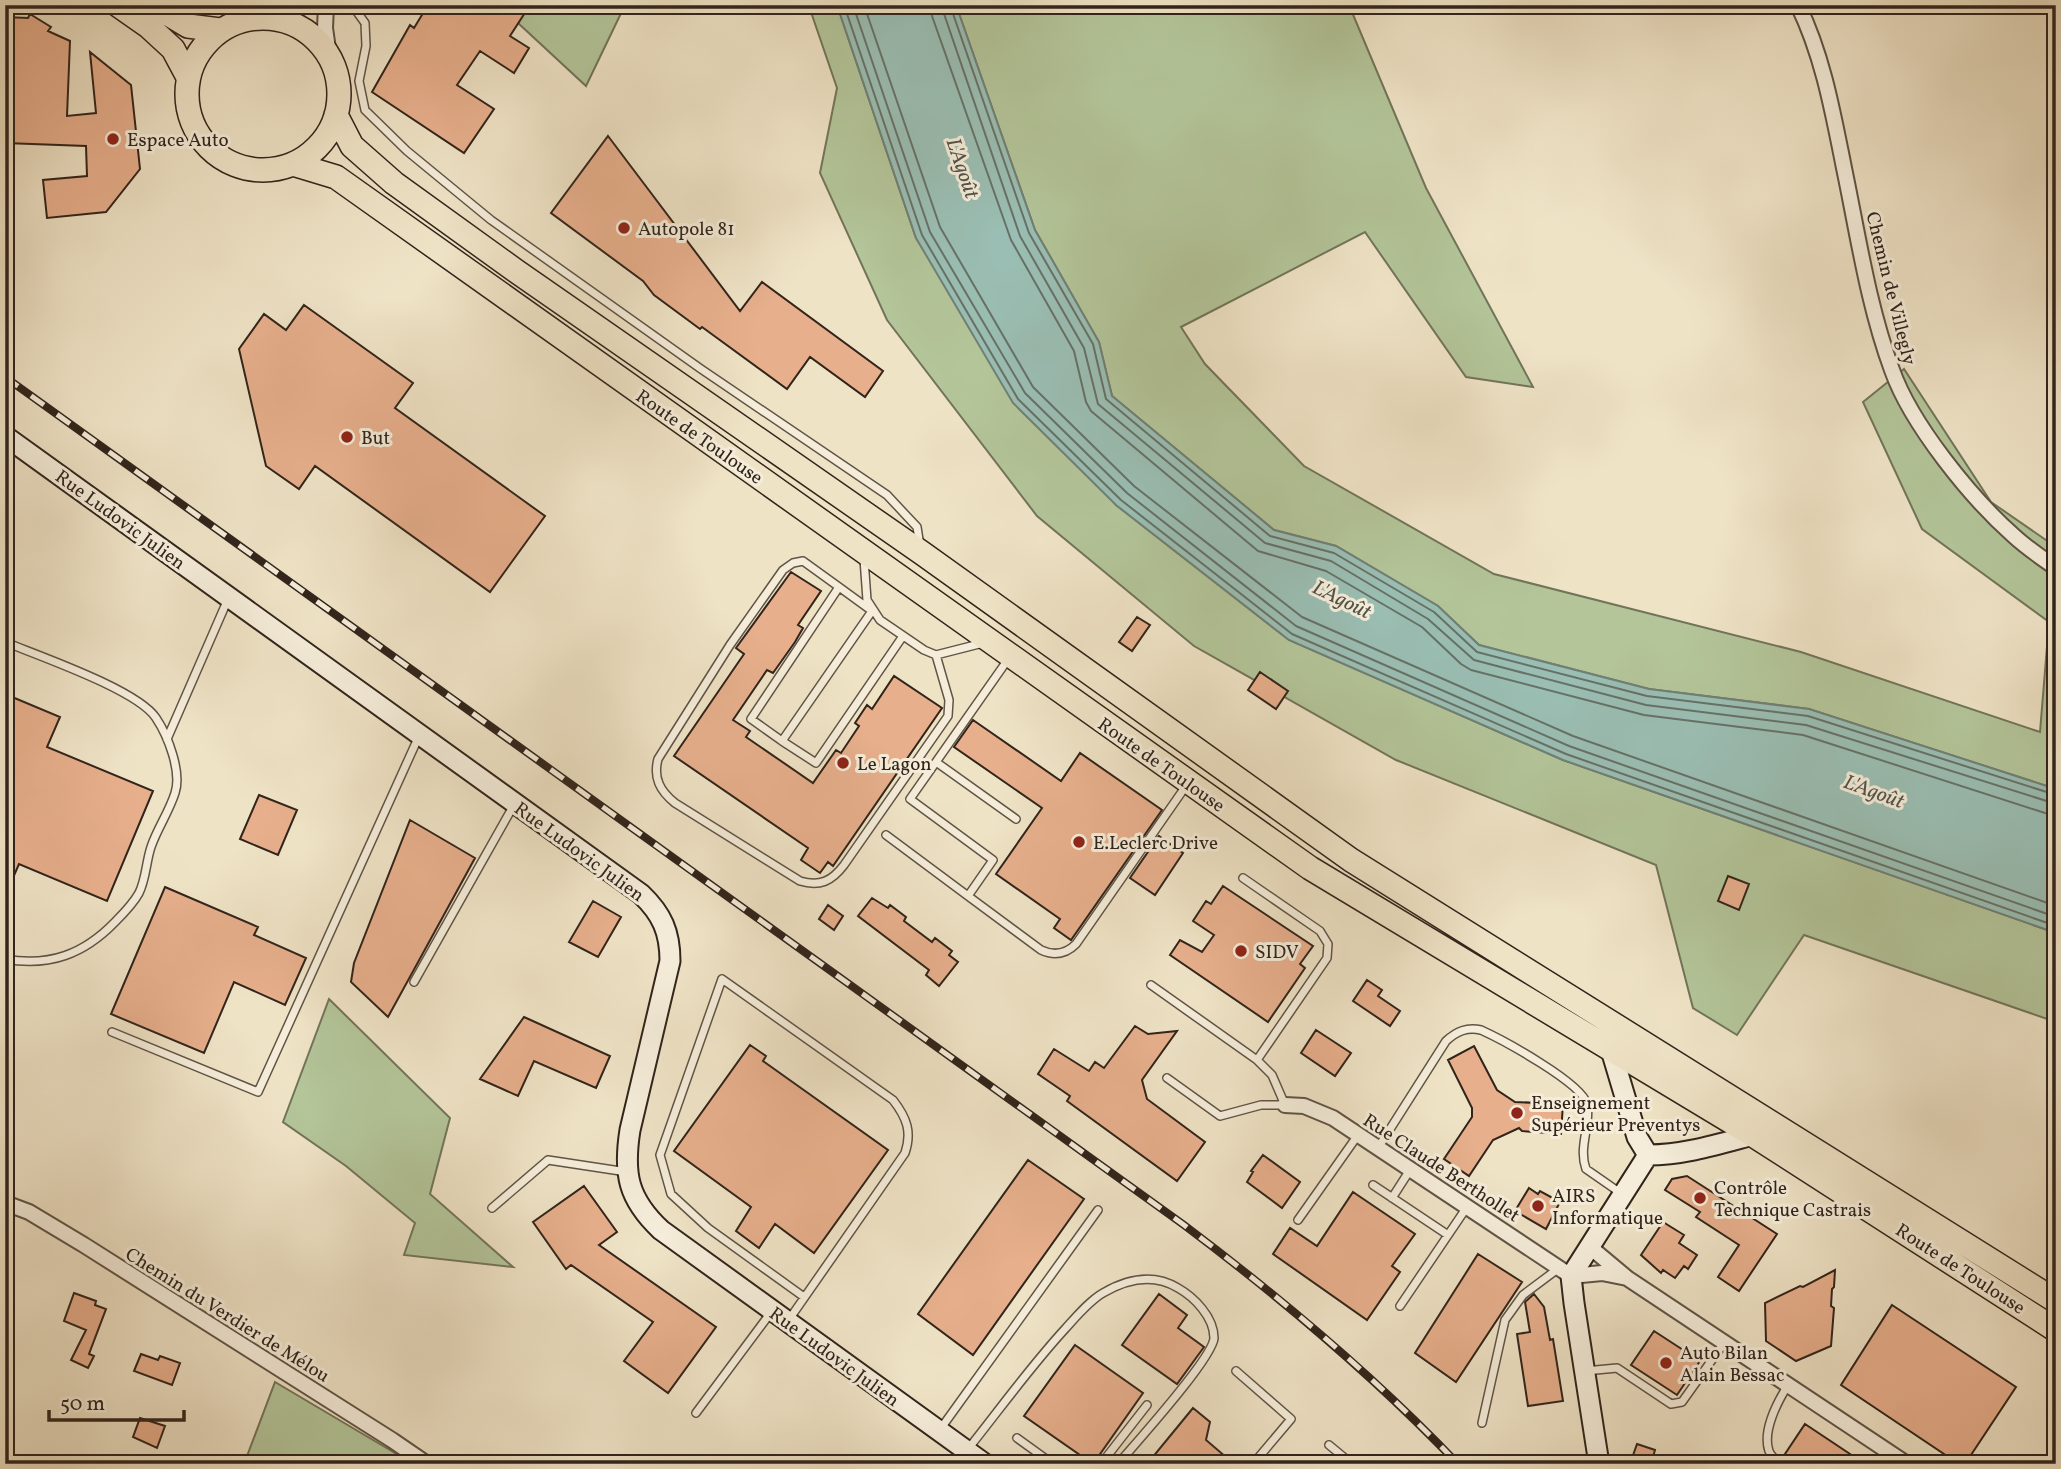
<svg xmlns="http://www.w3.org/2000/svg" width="2061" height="1469" viewBox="0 0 2061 1469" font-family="Vollkorn,serif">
<rect width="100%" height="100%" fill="#efe3c6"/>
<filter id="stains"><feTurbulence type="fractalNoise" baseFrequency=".00286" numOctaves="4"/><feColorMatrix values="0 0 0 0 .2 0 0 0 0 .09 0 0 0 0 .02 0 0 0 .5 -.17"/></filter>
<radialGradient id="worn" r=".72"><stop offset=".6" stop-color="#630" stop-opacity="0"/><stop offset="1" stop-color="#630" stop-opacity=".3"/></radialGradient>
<!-- green -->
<path fill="#b3c599" stroke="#72745a" stroke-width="2" d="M527,5h98l-39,81 -68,-63z
M803,5h34l79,233 200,267 173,135 274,120 493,173v89l-252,-87 -67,100 -44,-27 -37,-143 -260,-105 -202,-114 -157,-130 -150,-196 -67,-147 17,-85 -25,-73z
M956,5h393l77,183 107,199 -67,-10 -101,-145 -184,95 24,37 99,102 190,108 307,78 239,80 9,-110 -127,-93 -59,-127 41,-33 87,133 65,45v242l-247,-80 -160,-20 -170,-44 -41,-39 -102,-60 -62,-16 -162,-134 -13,-54 -64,-112z
M329,999l121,119 -20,76 83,73 -109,-12 11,-32 -69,-57 -63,-44z
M275,1382l125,74 9,8h-165z"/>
<!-- water -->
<path fill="#9abeb3" stroke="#708076" stroke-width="2" d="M837,5h119l79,225 64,112 13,54 162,134 62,16 102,60 41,39 170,44 160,20 247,80v144l-493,-173 -274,-120 -173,-135 -103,-102 -97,-165z"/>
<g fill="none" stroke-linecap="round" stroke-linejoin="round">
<!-- shore -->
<path stroke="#667167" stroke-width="2" d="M844,5l78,230 96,164 103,101 171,134 274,120 490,172
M853,5l77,227 95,161 102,100 169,133 273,120 487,171
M864,5l76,222 93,160 101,99 168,131 271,119 483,170
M930,5l2,11 79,224 63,111 12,51 5,9 167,140 68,20 96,56 39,37 10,6 173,45 159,20 242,78 11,1
M941,5l79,231 64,112 14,56 167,139 66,18 97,58 46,41 172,45 160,20 250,79
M950,5l79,228 64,111 13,55 164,137 64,17 100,59 43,40 170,44 161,20 248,79"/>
</g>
<!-- building -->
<path fill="#e7af8c" stroke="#31241b" stroke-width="2" d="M428,5h102l-20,31 19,12 -15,25 -34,-22 -23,34 37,24 -30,44 -92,-61 38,-67 4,3z
M30,14l21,13 -3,4 22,10 -3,75 29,-3 -6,-61 41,33 9,84 -34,43 -59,6 -4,-38 44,-4 -1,-30 -81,-3v-126l23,1z
M608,136l132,175 22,-29 121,89 -18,26 -55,-40 -23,32 -85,-62 -2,2 -46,-34 -11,-14 -92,-68z
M304,305l109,78 -18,25 150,108 -55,76 -175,-126 -16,23 -33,-23 -27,-117 25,-35 22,16z
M791,572l30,19 -23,34 5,3 -8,14 -22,31 -6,-3 -34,50 17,11 -4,6 67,46 23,-33 5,3 18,-27 -4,-3 12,-18 5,4 22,-33 48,32 -109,158 -5,-4 -8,11 -19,-13 7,-12 -134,-92 70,-102 -8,-6z
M1137,617l13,8 -18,26 -13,-9z
M1260,672l28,19 -12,18 -28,-19z
M5,694l55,23 -13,30 106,44 -46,110 -88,-37 -14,32z
M973,720l88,61 19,-28 82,57 -91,130 -17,-12 6,-9 -64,-45 46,-66 -88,-61z
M259,795l38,15 -19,45 -38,-16z
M410,820l65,38 -87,159 -37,-35 3,-19z
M1159,836l24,17 -28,42 -25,-17z
M1728,876l21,8 -10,26 -21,-9z
M1223,886l90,60 -13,18 5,4 -37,54 -98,-67 10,-15 22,12 12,-17 -21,-14 13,-20 5,3z
M165,887l93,40 -4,8 52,23 -21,47 -51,-23 -30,71 -93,-39z
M872,898l16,10 2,-3 16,12 -2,4 28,21 3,-4 17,13 -3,4 9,7 -19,24 -13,-11 3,-5 -71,-54z
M593,901l28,16 -23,40 -29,-15z
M828,905l15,11 -9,14 -15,-11z
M1367,980l15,10 -4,6 22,15 -10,15 -37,-25z
M524,1017l86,39 -14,32 -62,-27 -16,35 -38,-17z
M1135,1026l13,8 29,-3 -35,49 5,19 58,43 -28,39 -110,-80 3,-5 -32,-22 16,-25 35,22 6,-9 9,6z
M1316,1030l35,23 -16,23 -34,-23z
M750,1045l16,11 -3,5 125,89 -74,103 -39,-29 -16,24 -23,-17 15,-24 -77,-56z
M1474,1046l23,44 18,12 48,2 -2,30 -39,-3 -3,-3 -26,12 -24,36 -25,-17 28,-42v-9l-24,-48z
M1263,1155l37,27 -18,26 -35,-26 6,-10 -2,-1z
M1028,1160l56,39 -111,156 -55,-41z
M1687,1176l90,58 -38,57 -21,-14 21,-32 -43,-28 4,-5 -35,-22 7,-11z
M584,1186l33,46 -18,13 117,82 -48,66 -44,-32 29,-39 -82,-57 -5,4 -33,-47z
M1529,1188l9,6 2,-3 20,11 -14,27 -31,-18z
M1353,1192l62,42 -23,32 8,6 -33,48 -94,-66 17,-26 27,18z
M1663,1222l21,13 -5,8 18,12 -9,14 -4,-3 -9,12 -12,-8 -2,3 -20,-18z
M1478,1254l44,28 -66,100 -41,-29z
M1835,1270l-1,17 -2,2 -1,17 3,2 -3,38 -35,15 -30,-20 -1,-38 35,-17 3,1z
M74,1293l22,8 -1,4 11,4 -17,45 5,2 -6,12 -17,-8 15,-30 -22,-9z
M1159,1294l28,21 -9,13 26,19 -27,37 -55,-39z
M1534,1294l10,13 6,33 3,-1 10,62 -35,5 -11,-72 13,-2 -5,-30z
M1892,1305l124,82 -51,77h-6l-118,-79z
M1654,1331l46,30 -23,34 -46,-30z
M1075,1345l68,48 -50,71 -69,-48z
M141,1354l17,6 2,-4 20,7 -8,22 -38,-14z
M1193,1408l17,14 -4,18 28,24h-87z
M140,1418l25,8 -8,22 -24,-11z
M1805,1424l60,40h-65l-15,-10z
M1637,1444l18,6 -4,14h-21z"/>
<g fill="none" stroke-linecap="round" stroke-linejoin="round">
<!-- service casing -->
<g stroke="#605446" stroke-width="10">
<path id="service" d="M352,5l13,18 1,23 -7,35 6,29 42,41 84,69 210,149 186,126 30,32 3,19
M864,559l3,41 13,20 44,30 12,5 47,-12
M839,587l-36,-26 -10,2 -10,7 -53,75 -72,114c-5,19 2,32 17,44l125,78c20,6 32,0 44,-16l104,-149 1,-16 -13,-45
M5,642c34,14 133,48 151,76 12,18 26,54 19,75 -6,19 -18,36 -24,54 -5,15 -5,32 -12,46 -6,11 -15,20 -24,29 -31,32 -65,45 -110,37
M167,739l61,-140
M782,741l-31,-22 88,-132 33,24 -90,130 34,22 87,-127
M936,762l80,57
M886,835l82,61 25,-36 -83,-61 99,-141
M968,896l73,54c13,6 25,4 35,-6l112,-161
M414,982l101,-179
M1151,985l106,75
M112,1032l146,60 161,-356
M1167,1078l53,38 41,-11h24l-13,-30 -15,-15 70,-102 1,-14 -8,-13 -77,-53
M1378,1148l68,-107c11,-10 21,-14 35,-11 22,10 101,53 106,74 4,22 -9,43 -1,65l36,25
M1373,1185l75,50
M1392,1198l18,-28
M492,1208l56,-48 79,12
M1298,1220l60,-85
M1400,1306l67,-99
M788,1321l117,-168c7,-21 2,-35 -12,-53l-171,-121 -62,176 11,39 37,34 96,69
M1236,1371l55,48 -38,45
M1585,1371l32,-3 54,36 11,-2 42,-59
M696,1413l76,-102
M1482,1423l23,-103 18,-25 36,-27
M939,1431l159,-221
M1017,1438l36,26
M1329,1445l23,19
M968,1449c32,-40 62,-82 97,-120 11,-12 24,-28 38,-36 24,-14 50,-20 75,-5 16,9 36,29 36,50 -1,20 -79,106 -96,126
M1101,1464l46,-59
M1781,1464c-4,-3 -10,-8 -12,-13 -7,-20 9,-50 19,-66"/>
</g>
<!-- minor casing -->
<g stroke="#605446" stroke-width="18">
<path id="minor" d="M326,5l-1,23 4,28
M1798,5c25,51 35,108 46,163 14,67 24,137 48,202 19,54 79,128 122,166 13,12 28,22 42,32
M280,19l25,-14
M1285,1105l19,1 29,12 238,158 31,-3 25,5 -37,-31
M5,1203l24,9 55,33 308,195 35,24
M1627,1278l280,186"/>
</g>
<!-- secondary casing -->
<g stroke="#31241b" stroke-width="23">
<path id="secondary" d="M5,436l636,458c21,20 29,38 29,67l-40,169c-7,44 -2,69 31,100l324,234
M1611,1050l26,87 11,18
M1648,1155c36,0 71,-11 105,-20
M1599,1464l-25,-161 -3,-27 77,-121"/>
</g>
<!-- primary casing -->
<g stroke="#31241b" stroke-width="26">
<path id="primary" d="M118,5l30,21 25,23 15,28
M153,5l35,21 32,4
M187 94a76 76 0 1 1 152 0a76 76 0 1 1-152 0Z
M336,115l16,31 42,37 122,88 406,282 429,307 705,441
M293,164l43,13 974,691 443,267 303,195"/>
</g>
<!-- service -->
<use href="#service" stroke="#f5edda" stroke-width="7"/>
<!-- minor -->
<use href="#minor" stroke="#f5edda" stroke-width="14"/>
<!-- secondary -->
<use href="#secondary" stroke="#f5edda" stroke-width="19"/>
<!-- primary -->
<use href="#primary" stroke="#efe3c6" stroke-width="23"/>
<!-- rail casing -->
<g stroke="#31241b" stroke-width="8">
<path id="rail" d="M5,377l1179,848c97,73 190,151 274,239"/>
</g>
<!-- rail -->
<use href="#rail" stroke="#f5edda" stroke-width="5" stroke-dasharray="16" stroke-linecap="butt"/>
</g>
<!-- markers -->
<g fill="#8f2418" stroke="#f5edda" stroke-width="2.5">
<circle cx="113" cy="139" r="7"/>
<circle cx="624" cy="228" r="7"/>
<circle cx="347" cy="437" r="7"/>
<circle cx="843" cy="763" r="7"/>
<circle cx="1079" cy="842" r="7"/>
<circle cx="1241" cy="951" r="7"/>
<circle cx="1517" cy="1113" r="7"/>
<circle cx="1700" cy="1198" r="7"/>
<circle cx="1538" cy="1206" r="7"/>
<circle cx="1666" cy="1363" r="7"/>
</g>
<g text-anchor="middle" stroke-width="6" stroke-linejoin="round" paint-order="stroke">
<!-- poi labels -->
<g font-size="19" fill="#31241b" stroke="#f5edda" text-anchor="start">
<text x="127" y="146">Espace Auto</text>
<text x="638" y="235">Autopole 81</text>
<text x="361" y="444">But</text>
<text x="857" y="770">Le Lagon</text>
<text x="1093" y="849">E.Leclerc Drive</text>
<text x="1255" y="958">SIDV</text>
<text x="1531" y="1109">Enseignement<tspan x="1531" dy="22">Supérieur Preventys</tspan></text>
<text x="1714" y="1194">Contrôle<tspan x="1714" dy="22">Technique Castrais</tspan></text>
<text x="1552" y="1202">AIRS<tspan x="1552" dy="22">Informatique</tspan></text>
<text x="1680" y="1359">Auto Bilan<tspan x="1680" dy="22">Alain Bessac</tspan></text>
</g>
<!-- street labels -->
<g font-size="19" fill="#31241b" stroke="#f5edda">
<text transform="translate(1892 288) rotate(76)" y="7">Chemin de Villegly</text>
<text transform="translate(700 436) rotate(35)" y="7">Route de Toulouse</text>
<text transform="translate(121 519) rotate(36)" y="7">Rue Ludovic Julien</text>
<text transform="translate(1162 764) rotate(35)" y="7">Route de Toulouse</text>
<text transform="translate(580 851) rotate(36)" y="7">Rue Ludovic Julien</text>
<text transform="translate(1442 1167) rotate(33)" y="7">Rue Claude Berthollet</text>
<text transform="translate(1961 1268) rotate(33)" y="7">Route de Toulouse</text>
<text transform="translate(228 1314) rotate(32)" y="7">Chemin du Verdier de Mélou</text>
<text transform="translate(835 1356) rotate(36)" y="7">Rue Ludovic Julien</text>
</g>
<!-- water labels -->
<g font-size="21" font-style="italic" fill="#505249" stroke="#f5edda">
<text transform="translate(963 168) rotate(71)" y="7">L'Agoût</text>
<text transform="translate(1342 599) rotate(26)" y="7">L'Agoût</text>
<text transform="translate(1874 791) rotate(20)" y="7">L'Agoût</text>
</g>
</g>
<!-- margin -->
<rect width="2061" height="1469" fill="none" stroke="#efe3c6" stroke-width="28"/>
<rect x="7" y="7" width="2047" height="1455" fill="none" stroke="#31241b" stroke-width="3.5"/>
<rect x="14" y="14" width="2033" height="1441" fill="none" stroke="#31241b" stroke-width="2"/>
<!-- scale -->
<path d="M49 1410v10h135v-10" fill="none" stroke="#31241b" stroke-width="3.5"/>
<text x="60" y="1410" font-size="21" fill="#31241b" stroke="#f5edda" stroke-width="5" paint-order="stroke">50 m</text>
<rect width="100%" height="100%" filter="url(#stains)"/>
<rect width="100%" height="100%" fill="url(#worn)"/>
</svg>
